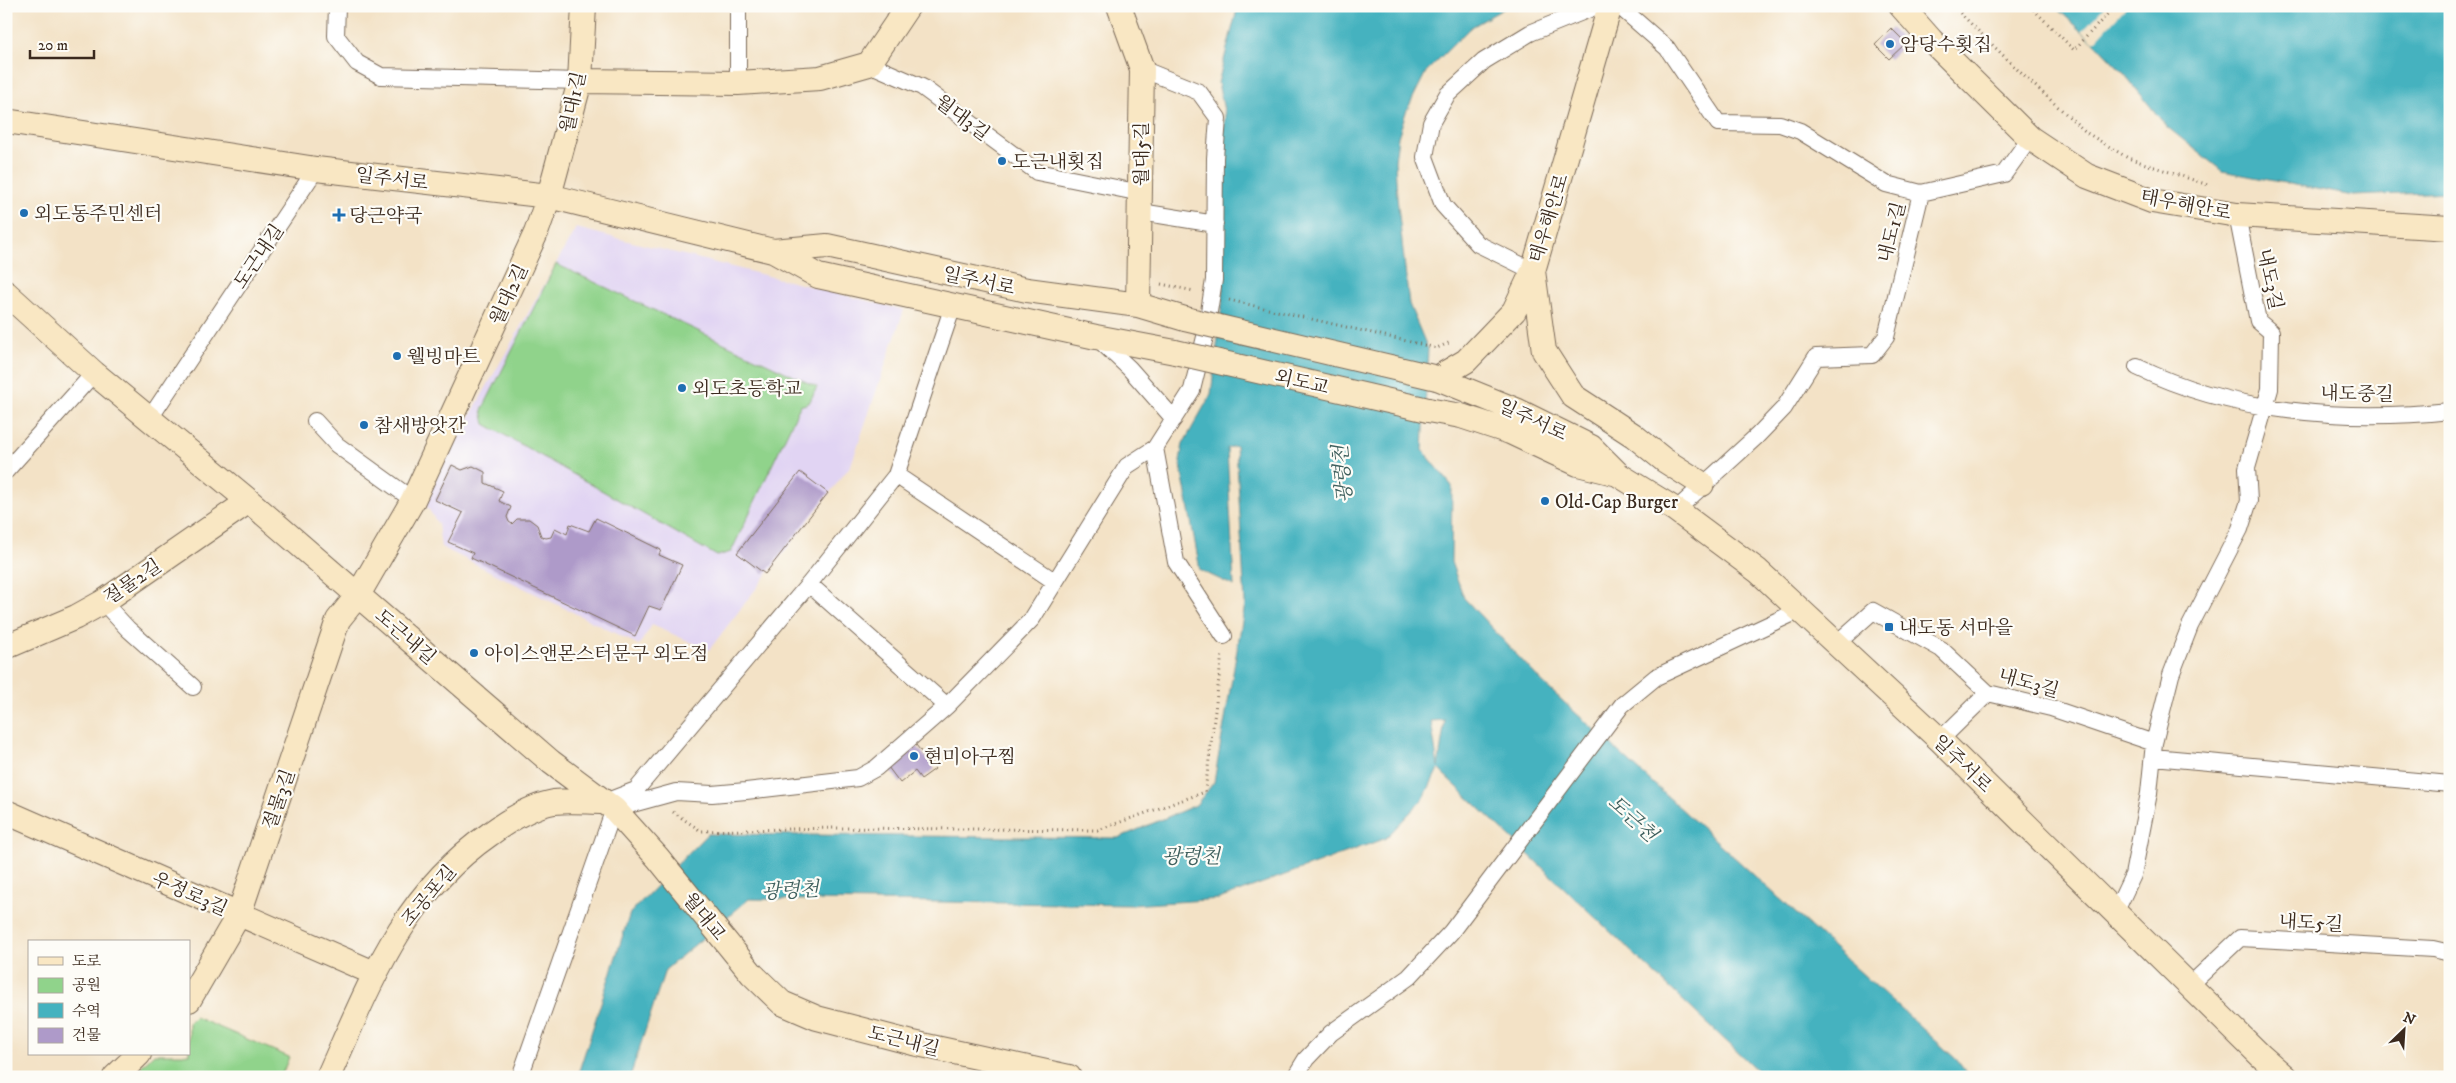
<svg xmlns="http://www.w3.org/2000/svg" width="2456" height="1083" viewBox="0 0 2456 1083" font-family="'IM FELL DW Pica','Noto Serif KR',serif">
<rect width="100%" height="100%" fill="#fdfcf7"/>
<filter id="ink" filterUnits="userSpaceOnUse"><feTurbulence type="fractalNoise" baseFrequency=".02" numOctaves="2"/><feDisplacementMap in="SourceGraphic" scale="10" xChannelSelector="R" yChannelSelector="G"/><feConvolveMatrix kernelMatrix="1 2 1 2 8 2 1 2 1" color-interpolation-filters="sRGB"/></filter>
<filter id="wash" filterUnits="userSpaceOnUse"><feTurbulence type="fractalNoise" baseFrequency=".0096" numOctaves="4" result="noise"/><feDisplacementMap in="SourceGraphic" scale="20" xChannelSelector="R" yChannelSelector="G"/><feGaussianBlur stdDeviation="1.12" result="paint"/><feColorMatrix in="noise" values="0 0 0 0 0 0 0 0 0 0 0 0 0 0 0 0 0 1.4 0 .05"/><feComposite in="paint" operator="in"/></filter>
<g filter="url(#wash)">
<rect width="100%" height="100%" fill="#f3e2c6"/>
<!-- built -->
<path fill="#e1d4f3" d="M576,228l328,82 -53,155 -142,185 -57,-25 -13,20 -198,-98 -3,-23 -15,-24z"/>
<!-- green -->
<path fill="#90d38b" stroke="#667e54" d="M556,264l261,123 -8,16 -9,3 -69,146 -14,4 -232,-132 -3,-14z
M195,1017l94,40 -8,20h-151l24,-23h35v-31z"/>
<!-- water -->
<path fill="#44b2bf" stroke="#406e6e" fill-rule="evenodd" d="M1238,6h270l-38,22 -44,44 -20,40 -8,25 -3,24 2,36 12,107 19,45 -5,101 29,36 -1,76 13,36 79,85 414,377 12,17h-205l-326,-308 -14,29 -38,40 -167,61 -88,6 -382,-6 -84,71 -35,107h-53l53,-164 77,-79 411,4 78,-33 18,-23 31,-178 -9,-158 -9,2 7,138 -34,-16 -20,-109 3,-17 28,-50 12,-97 -2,-138 4,-44 -7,-32zM1445,720l-7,47 -7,-46z
M2054,6h396v186l-97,4 -131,-25 -56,-45 -44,-55 -28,-29z"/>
<!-- pier -->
<path fill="#f3e2c6" d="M2105,6h22l-33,36 -12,-11z"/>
<g id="blocks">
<!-- building -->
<path fill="#ae9ac9" d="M1891,28l15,15 -17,16 -14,-14z
M452,465l10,5 11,-4 12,6v11l18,8 -4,10 12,6 -4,10 2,5 3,2 5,-5h12l8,6 4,11 5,2 5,-1 4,-9 12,6 3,-10 19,7 7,-13 65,32 -2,5 23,10 -21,45 -12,-4 -14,30 -164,-78 2,-5 -25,-11 15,-29 -28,-13z
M800,472l28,21 -63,81 -28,-21z
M916,745l19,24 -14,10 -6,-8 -15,12 -12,-16z"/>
</g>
</g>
<g filter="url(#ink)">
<use href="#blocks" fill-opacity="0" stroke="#7b6a59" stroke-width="1"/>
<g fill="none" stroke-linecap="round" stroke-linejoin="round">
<!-- street casing -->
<g stroke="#7b6a59" stroke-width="18">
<path id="street" d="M337,6l-1,30 21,27 24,13 199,5
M1619,6l48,42 51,75 62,1 20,7 86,53 35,9 83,-19 26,-36
M869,64l53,23 115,85 104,21
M738,83v-77
M1141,212l74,12
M1533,271l-55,-27 -35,-39 -18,-48 6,-34 16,-28 37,-34 46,-28 67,-27
M1096,337l33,31 45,51
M2137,367c93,46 210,55 313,44
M150,418l166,-249
M315,421l22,24 76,55
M1155,448l21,114 48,74
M6,471l88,-98
M896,475l158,106
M1676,510l81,-74 27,-28 32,-51 56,-2 14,-18 35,-144
M809,584l138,122
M103,602l25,27 65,58
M1836,644l37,-33 68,38 47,44 63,15 103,35
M1940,740l48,-47
M2153,757l297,27
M605,802l31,-12 173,-206 87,-109 57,-169
M2115,913l18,-38 16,-82 5,-50 17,-68 19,-49 50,-97 9,-28 -2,-33 23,-79 1,-57 -13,-11 -21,-106
M2189,986l51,-48 193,11 17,4
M520,1077l94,-268 62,-17 36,2 34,-3 112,-13 18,-10 71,-62 85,-87 95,-153 28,-18 37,-58 13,-53 9,-57 1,-122 3,-40 -19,-26 -57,-23
M1295,1077l11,-18 25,-26 78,-56 42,-45 171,-227 34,-28 144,-67"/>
</g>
<!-- secondary casing -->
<g stroke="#7b6a59" stroke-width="26">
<path id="secondary" d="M1119,6l23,63 -4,236
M1901,6l30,34 99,98 57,38 65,25 85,14 213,13
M580,81l158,2 82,-5 49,-14 39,-58
M6,121l310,48 233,27 224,55 45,25 278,61 79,15
M773,251l54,-5 200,44 111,15 47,14
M1533,271l11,80 29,45 60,39 31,25 38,24
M6,293l88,80 155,128 302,261 63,47 44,49 94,116 30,29 35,15 96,25 156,34
M1437,378l79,32 75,37 28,28 57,35 82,61 182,169 321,316 24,21
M1437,378l29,-17 48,-50 19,-40 77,-265
M1428,410l33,6 49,16 68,32 40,10
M6,647l70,-30 27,-15 146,-101
M6,812l368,161
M189,1000l50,-86 99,-294 20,-25 55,-95 123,-267 13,-37 31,-115 4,-75
M115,1077l24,-23
M328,1077c42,-93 74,-182 162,-243 19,-14 41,-28 64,-32 16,-2 34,0 49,0"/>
</g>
<!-- path -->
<path stroke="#7b6a59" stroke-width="3" stroke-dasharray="1 4" stroke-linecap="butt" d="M1953,6l70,69 64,58 41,25 80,27
M2030,6l44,44 41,-44
M1161,284l33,7
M1229,300l208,48 14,-6
M673,812l28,19 133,-3 264,2 107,-38 17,-138"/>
<!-- street -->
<use href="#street" stroke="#fff" stroke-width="16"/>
<!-- secondary -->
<use href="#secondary" stroke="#f9e7c3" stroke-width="24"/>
<!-- secondary-bridge casing -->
<g stroke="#7b6a59" stroke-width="26" stroke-linecap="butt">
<path id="secondary-bridge" d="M1185,319l252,59
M1175,352l253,58"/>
</g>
<!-- secondary-bridge -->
<use href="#secondary-bridge" stroke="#f9e7c3" stroke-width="24"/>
</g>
</g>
<!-- markers -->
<g fill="#1f6fb2" stroke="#fdfcf7" stroke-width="2">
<circle cx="1890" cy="44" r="5"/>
<circle cx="1002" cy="161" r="5"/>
<circle cx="24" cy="213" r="5"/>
<path d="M336.5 207.5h5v5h5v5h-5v5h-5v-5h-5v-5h5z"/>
<circle cx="397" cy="356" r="5"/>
<circle cx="682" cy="388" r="5"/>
<circle cx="364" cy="425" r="5"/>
<circle cx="1545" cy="501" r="5"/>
<rect x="1884" y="622" width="10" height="10" rx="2.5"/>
<circle cx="474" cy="653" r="5"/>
<circle cx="914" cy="756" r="5"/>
</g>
<g text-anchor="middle" stroke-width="4.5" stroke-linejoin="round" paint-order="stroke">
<!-- poi labels -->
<g font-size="19" fill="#3b2a1e" stroke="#fdfcf7" text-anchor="start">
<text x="1900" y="51">암당수횟집</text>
<text x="1012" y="168">도근내횟집</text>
<text x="34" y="220">외도동주민센터</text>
<text x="349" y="222">당근약국</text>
<text x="407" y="363">웰빙마트</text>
<text x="692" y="395">외도초등학교</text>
<text x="374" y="432">참새방앗간</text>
<text x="1555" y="508">Old-Cap Burger</text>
<text x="1899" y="634">내도동 서마을</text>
<text x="484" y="660">아이스앤몬스터문구 외도점</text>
<text x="924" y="763">현미아구찜</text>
</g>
<!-- street labels -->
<g font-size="19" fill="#3b2a1e" stroke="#fdfcf7">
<text transform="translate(572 102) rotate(-78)" y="7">월대1길</text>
<text transform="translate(963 117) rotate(37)" y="7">월대3길</text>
<text transform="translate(1141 154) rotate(-90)" y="7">월대5길</text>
<text transform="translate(392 178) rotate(7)" y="7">일주서로</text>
<text transform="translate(2186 204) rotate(11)" y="7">태우해안로</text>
<text transform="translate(1548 218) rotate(-73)" y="7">태우해안로</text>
<text transform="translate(1891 232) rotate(-76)" y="7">내도1길</text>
<text transform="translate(258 256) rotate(-56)" y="7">도근내길</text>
<text transform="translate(2271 279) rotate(78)" y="7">내도3길</text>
<text transform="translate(979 280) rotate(12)" y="7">일주서로</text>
<text transform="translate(508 294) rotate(-65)" y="7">월대2길</text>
<text transform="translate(1302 381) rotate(13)" y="7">외도교</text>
<text transform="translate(2357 393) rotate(1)" y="7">내도중길</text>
<text transform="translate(1533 419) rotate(25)" y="7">일주서로</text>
<text transform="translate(132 581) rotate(-34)" y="7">절물2길</text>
<text transform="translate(406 636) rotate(41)" y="7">도근내길</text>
<text transform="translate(2029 682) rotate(16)" y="7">내도3길</text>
<text transform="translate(1963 763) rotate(44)" y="7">일주서로</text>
<text transform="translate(278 799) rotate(-71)" y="7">절물3길</text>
<text transform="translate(190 893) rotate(24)" y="7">우정로3길</text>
<text transform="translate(428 895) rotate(-50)" y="7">조공포길</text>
<text transform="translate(705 916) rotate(51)" y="7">월대교</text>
<text transform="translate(2311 922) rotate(3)" y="7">내도5길</text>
<text transform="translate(904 1040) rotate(14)" y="7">도근내길</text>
</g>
<!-- water labels -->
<g font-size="20" font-style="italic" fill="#3f605e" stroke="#fdfcf7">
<text transform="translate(1342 474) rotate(-95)" y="7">광령천</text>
<text transform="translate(1633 818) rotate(42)" y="7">도근천</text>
<text x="1191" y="863">광령천</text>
<text transform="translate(790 890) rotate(-3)" y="7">광령천</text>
</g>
</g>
<!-- margin -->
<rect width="2456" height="1083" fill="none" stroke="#fdfcf7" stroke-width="25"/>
<!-- legend -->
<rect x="28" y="940" width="162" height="115" fill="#fdfcf7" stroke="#afa8a0"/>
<rect x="38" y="957" width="25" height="8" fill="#f9e7c3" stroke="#afa8a0"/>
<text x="72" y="966" font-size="15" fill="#3b2a1e">도로</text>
<rect x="38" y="978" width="25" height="15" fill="#90d38b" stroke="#afa8a0"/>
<text x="72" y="990" font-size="15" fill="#3b2a1e">공원</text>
<rect x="38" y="1003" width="25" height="15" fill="#44b2bf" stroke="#afa8a0"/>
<text x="72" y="1016" font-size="15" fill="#3b2a1e">수역</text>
<rect x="38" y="1028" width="25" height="15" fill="#ae9ac9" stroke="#afa8a0"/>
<text x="72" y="1040" font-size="15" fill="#3b2a1e">건물</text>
<!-- north arrow -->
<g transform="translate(2404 1030) rotate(25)" stroke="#fdfcf7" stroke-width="4" paint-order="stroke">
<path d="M0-4L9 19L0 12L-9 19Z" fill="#3b2a1e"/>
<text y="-8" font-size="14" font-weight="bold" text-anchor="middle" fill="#3b2a1e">N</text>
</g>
<!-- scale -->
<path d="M30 50v8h64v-8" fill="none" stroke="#3b2a1e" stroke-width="2.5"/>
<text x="38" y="50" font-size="15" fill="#3b2a1e" stroke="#fdfcf7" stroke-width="4" paint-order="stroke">20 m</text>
</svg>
